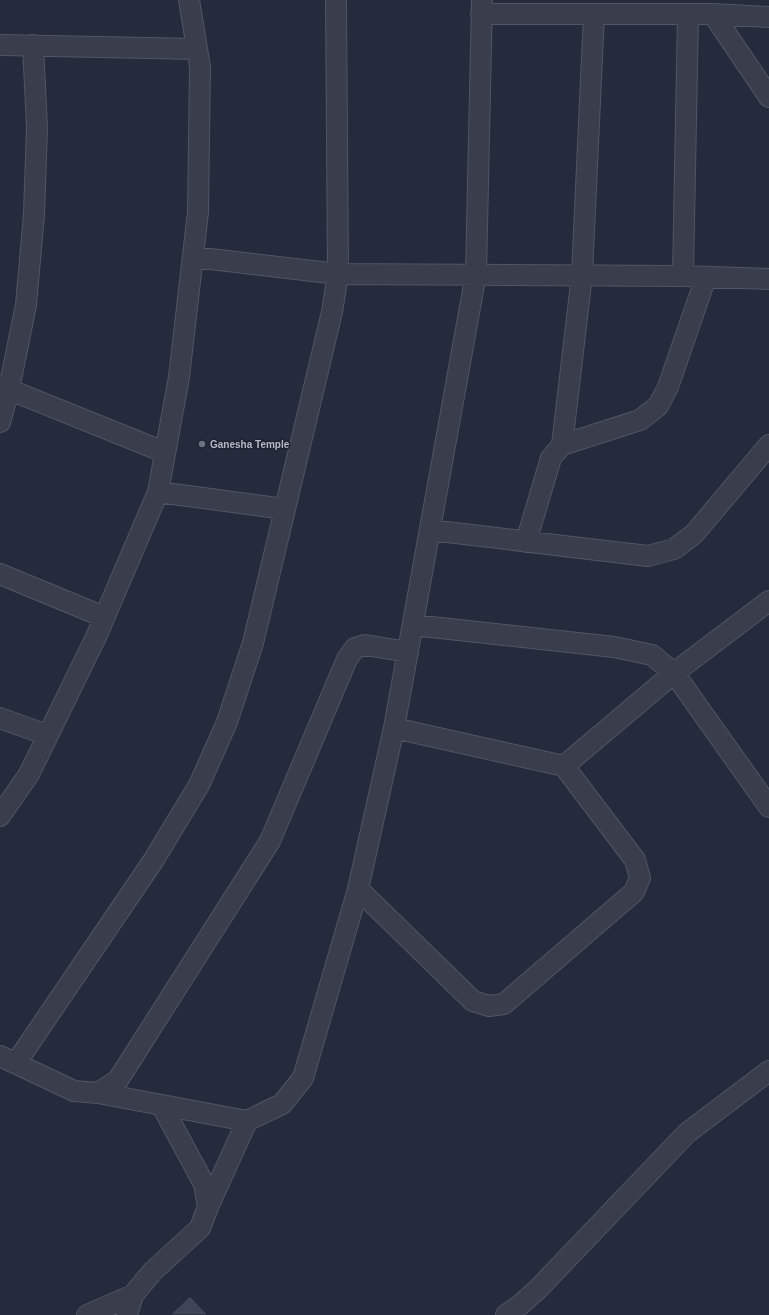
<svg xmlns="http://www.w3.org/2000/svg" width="769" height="1315" viewBox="0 0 769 1315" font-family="Arial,sans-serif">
<rect width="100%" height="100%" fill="#252a3c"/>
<!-- building -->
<path fill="#3f4559" stroke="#202433" d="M190,1296l18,19h-38z"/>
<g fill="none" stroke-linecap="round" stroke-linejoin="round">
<!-- street casing -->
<g stroke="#515564" stroke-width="22">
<path id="street" d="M481,14h232l56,3
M713,14l56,83
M0,45l197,4
M193,257l145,17 345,2 86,3
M683,276l5,-262
M0,386l164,66
M0,422l9,-33 17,-84 8,-91 3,-86 -4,-83
M562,445l20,-170 12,-261
M158,492l127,17
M430,530l218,26 26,-7 20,-15 75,-89
M526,542l25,-84 11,-13 78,-25 18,-14 10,-19 38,-110
M0,574l104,43
M413,625l201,22 38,8 22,18 95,134
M0,718l47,17
M564,766l110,-93 95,-72
M0,816l29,-42 67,-137 62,-145 21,-115 19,-165 2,-145 -11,-67
M358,889l115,112 16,5 15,-2 130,-112 6,-14 -5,-18 -71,-94 -170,-38
M0,1056l74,35 24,2 20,-13 152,-239 77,-182 8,-11 10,-3 43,7
M16,1063l137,-202 46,-76 28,-63 26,-79 79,-331 6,-38 -2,-274
M98,1093l149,28 35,-17 21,-26 55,-189 36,-161 82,-454 6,-274
M208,1207l39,-86
M87,1315l46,-20
M127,1315l6,-20 20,-24 47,-43 8,-21 -4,-23 -42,-78
M506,1315l14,-10 18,-16 149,-156 82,-62"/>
</g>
<!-- street -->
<use href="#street" stroke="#393d4c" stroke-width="20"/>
</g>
<!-- markers -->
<circle fill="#6b7280" stroke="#1e2231" stroke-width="1.5" cx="202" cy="444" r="4"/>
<g text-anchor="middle" stroke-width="3" stroke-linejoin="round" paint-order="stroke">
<!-- poi labels -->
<g font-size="10" font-weight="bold" fill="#b5b8c7" stroke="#1e2231" text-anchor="start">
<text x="210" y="448">Ganesha Temple</text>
</g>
</g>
</svg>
